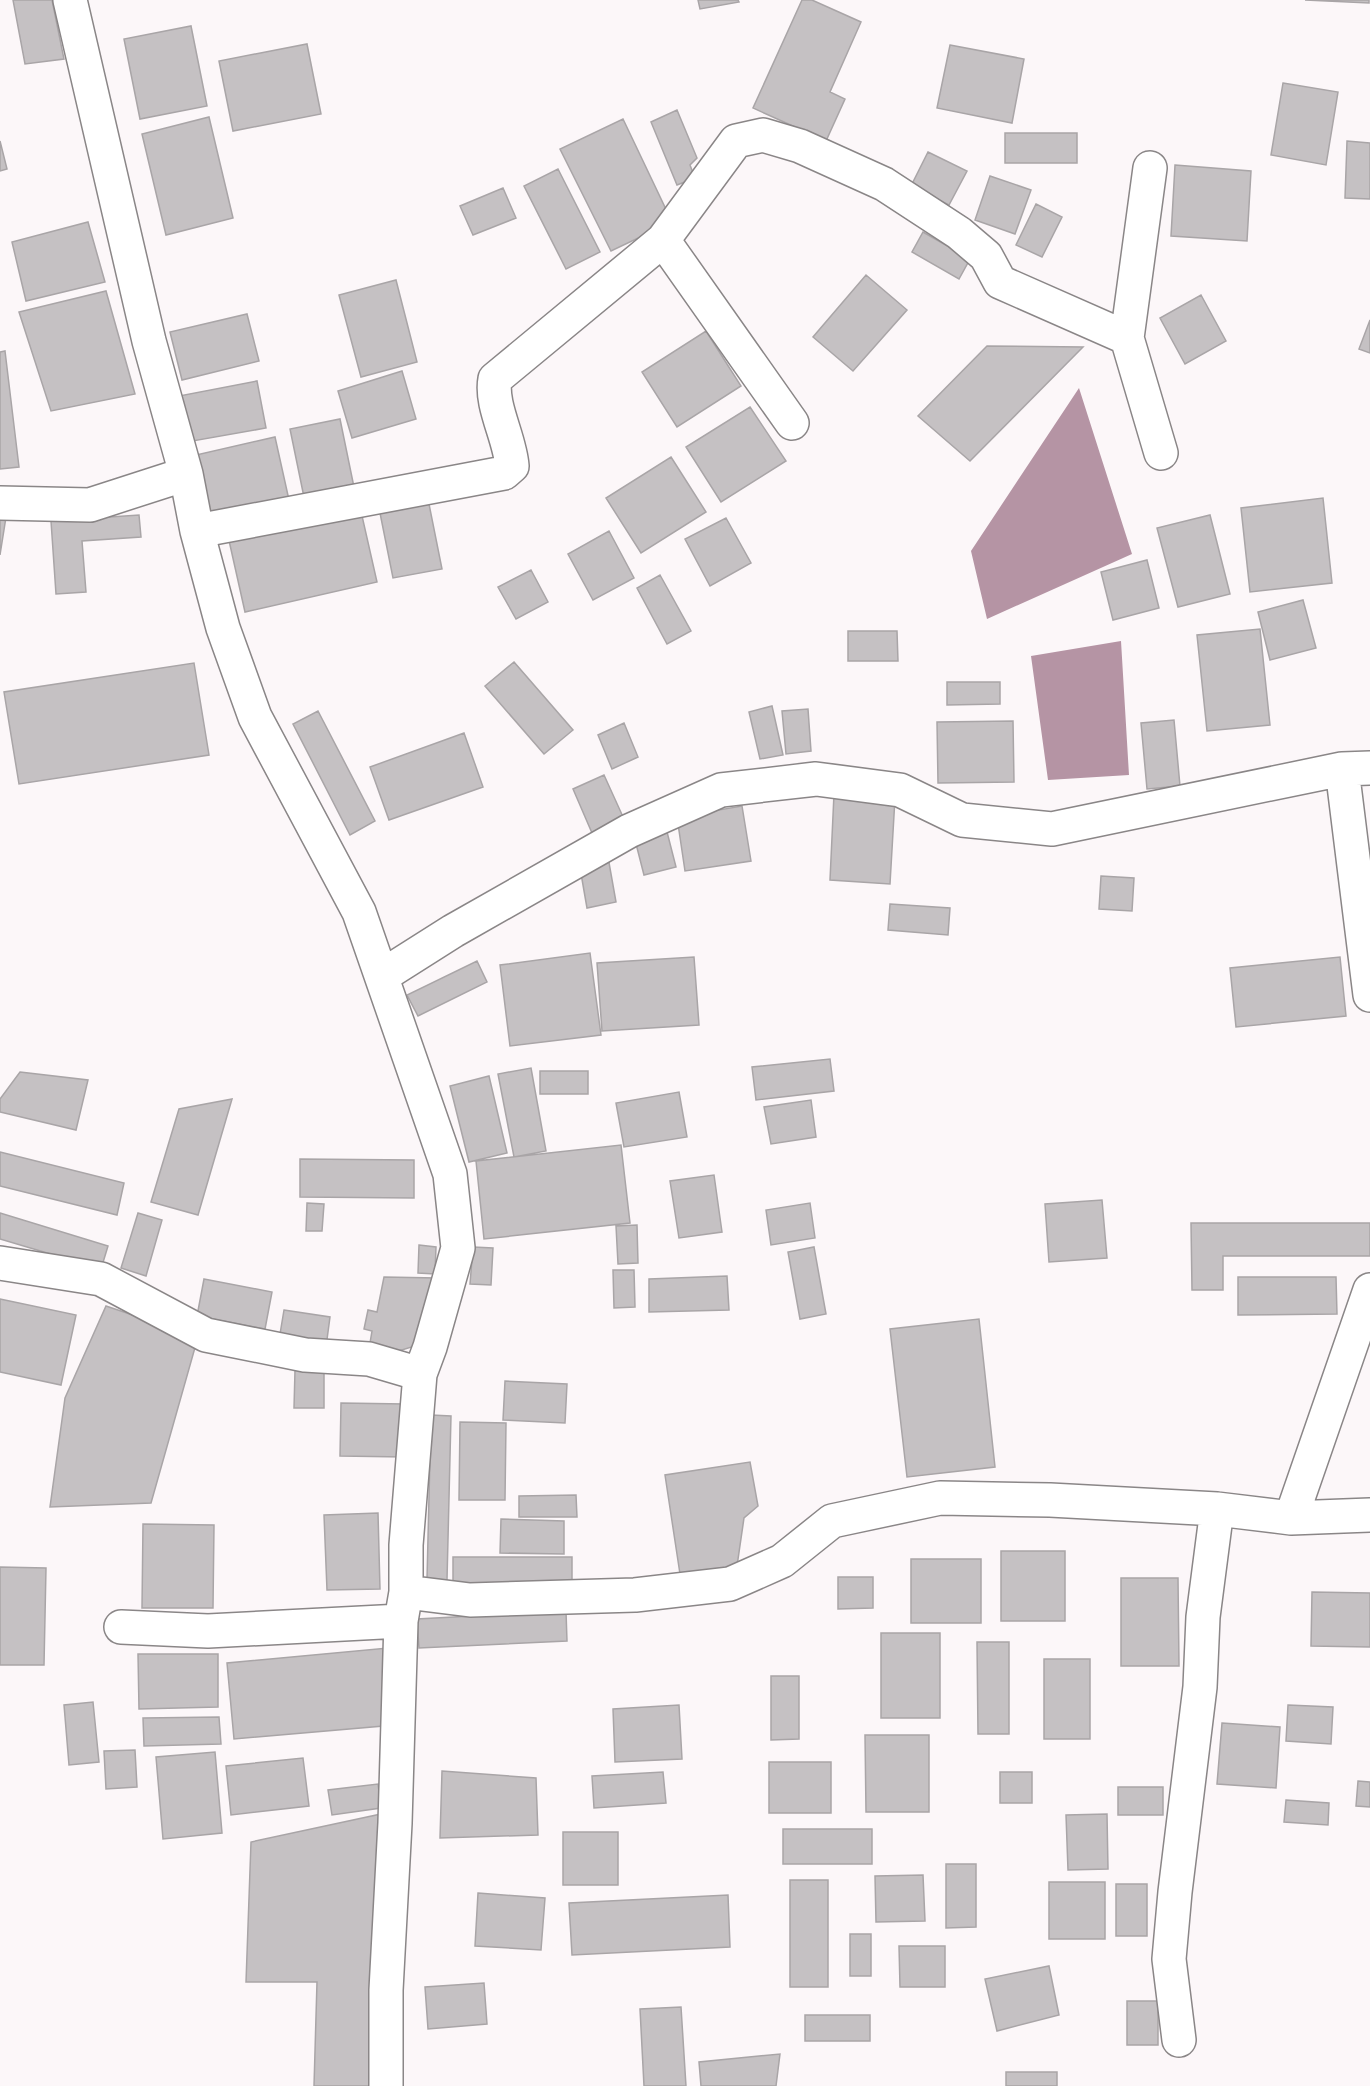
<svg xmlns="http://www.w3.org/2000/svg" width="1370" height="2086" viewBox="0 0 1370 2086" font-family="Helvetica,sans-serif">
<rect width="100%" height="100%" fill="#fcf7f9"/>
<!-- water -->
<path fill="#b594a4" d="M1079,388l53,166 -145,65 -16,-68z
M1121,641l8,134 -81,5 -17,-124z"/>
<!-- building -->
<path fill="#c5c1c3" stroke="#a9a5a7" stroke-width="1.5" d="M13,0h39l12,59 -39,5z
M698,0h40l1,2 -39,7z
M802,0h10l49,22 -31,70 15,7 -19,42 -73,-33z
M1305,0h64v3z
M191,26l16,80 -67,13 -16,-80z
M307,44l14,70 -88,17 -14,-70z
M950,45l74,14 -12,64 -75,-15z
M1283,83l55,9 -12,73 -55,-10z
M677,110l20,48 -7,7 5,13 -18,7 -26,-63z
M209,117l24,101 -67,17 -24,-101z
M623,119l49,103 -61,29 -51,-102z
M1005,133h72v30h-72z
M0,141l7,28 -7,2z
M1347,141l23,2v56l-25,-1z
M928,152l39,19 -18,34 -38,-19z
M1175,165l76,6 -4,70 -76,-5z
M558,169l42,83 -34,17 -42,-83z
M990,176l41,14 -16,44 -40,-14z
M503,188l13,30 -43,17 -13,-29z
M1036,204l26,13 -20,40 -26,-12z
M88,222l17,60 -79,19 -14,-59z
M923,232l47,27 -11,20 -47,-27z
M866,275l41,35 -54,61 -40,-34z
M396,280l21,82 -56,15 -22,-82z
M106,291l29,103 -84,17 -32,-99z
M1201,295l25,46 -41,23 -25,-46z
M247,314l12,47 -77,19 -12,-48z
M1370,320v33l-11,-4z
M706,331l35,55 -64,41 -35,-55z
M987,346l96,1 -113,114 -52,-45z
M5,351l14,116 -19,2v-117z
M402,371l14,48 -64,19 -14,-47z
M257,381l9,47 -79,14 -8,-46z
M750,407l36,54 -65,41 -35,-55z
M340,419l15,73 -50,10 -15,-73z
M275,437l14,63 -80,17 -13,-62z
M671,457l35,55 -65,41 -35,-55z
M1323,498l9,85 -82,9 -9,-84z
M429,504l13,65 -49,9 -13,-65z
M360,507l17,75 -132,30 -17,-76z
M139,515l2,22 -59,4 4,51 -30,2 -5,-73z
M1210,515l20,79 -52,13 -21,-79z
M0,516l6,1 -6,38z
M726,518l25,45 -41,23 -25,-47z
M609,531l25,47 -41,22 -25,-46z
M1147,560l12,48 -46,12 -12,-48z
M531,570l17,32 -32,17 -18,-32z
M660,575l31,56 -24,13 -30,-56z
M1303,600l13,48 -46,12 -12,-48z
M1260,629l10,96 -63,6 -10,-96z
M848,631h49l1,30h-50z
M514,662l59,68 -29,24 -59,-68z
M194,663l15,92 -190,29 -15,-92z
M947,682h53v22l-53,1z
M772,706l11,49 -23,4 -11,-47z
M808,709l3,42 -25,3 -4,-43z
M318,711l57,110 -25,14 -57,-111z
M1174,720l6,66 -33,3 -6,-66z
M1013,721l1,61 -76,1 -1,-61z
M624,723l14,34 -26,12 -14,-34z
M464,733l19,54 -94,33 -19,-53z
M604,775l20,44 -32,14 -19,-44z
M834,794l61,4 -5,86 -60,-4z
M742,806l9,55 -66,10 -8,-54z
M666,828l10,39 -32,8 -10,-39z
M608,857l8,45 -29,6 -8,-46z
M1101,876l33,2 -2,33 -33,-2z
M890,904l60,4 -2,27 -60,-5z
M590,953l11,82 -91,11 -10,-81z
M694,957l5,68 -97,6 -5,-68z
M1340,957l6,59 -110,11 -6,-59z
M477,961l10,21 -69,34 -11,-21z
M830,1059l4,32 -78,9 -4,-33z
M531,1068l15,83 -32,6 -16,-83z
M540,1071h48v23h-48z
M20,1072l68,8 -12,50 -76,-18v-13z
M489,1076l18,77 -38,9 -19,-76z
M679,1092l8,45 -63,10 -8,-44z
M232,1099l-34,116 -47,-13 28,-93z
M811,1100l5,37 -45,7 -7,-37z
M621,1145l9,78 -146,16 -8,-78z
M0,1152l124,31 -7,32 -117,-29z
M300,1159l114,1v38l-114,-1z
M714,1175l8,57 -43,6 -9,-57z
M1102,1200l5,58 -58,4 -4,-58z
M307,1203l17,1 -2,27h-16z
M810,1203l5,35 -44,7 -5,-35z
M0,1213l108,33 -7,23 -101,-30z
M138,1213l24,7 -16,56 -25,-8z
M1191,1223h179v33h-147v34h-31z
M637,1225l1,38 -20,1 -2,-38z
M419,1245l17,2 -1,27 -17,-1z
M473,1247l20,1 -2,37 -21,-1z
M814,1247l12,67 -26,5 -12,-67z
M613,1270h21l1,37 -21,1z
M727,1276l2,34 -80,2v-33z
M384,1277l53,1 -22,68 -23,7 -23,-4 3,-18 -8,-2 4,-19 9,2z
M1238,1277h98l1,37 -99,1z
M204,1279l68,13 -7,37 -68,-13z
M0,1299l76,16 -15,70 -61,-13z
M106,1306l92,31 -47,166 -101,4 15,-109z
M284,1310l46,7 -4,30 -47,-7z
M979,1319l16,148 -88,10 -17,-148z
M295,1370l29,1v37h-30z
M505,1381l62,3 -2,39 -62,-3z
M341,1403l64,1 -1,53 -64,-1z
M431,1415l20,1 -4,164 -20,-1z
M460,1422l46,1 -1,77h-46z
M750,1462l8,44 -14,12 -7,48 -57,8 -15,-99z
M576,1495l1,22h-58v-21z
M378,1513l2,76 -53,1 -3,-75z
M501,1519l63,2v33l-64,-1z
M143,1524l71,1 -1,83h-71z
M1001,1551h64v70h-64z
M453,1557h119v29h-119z
M911,1559h70v64h-70z
M0,1567l46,1 -2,97h-44z
M838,1577h35v31l-35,1z
M1121,1578h57l1,88h-58z
M1312,1592l58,1v54l-59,-1z
M566,1611l1,30 -148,7 -2,-29z
M881,1633h59v85h-59z
M977,1642h32v92h-31z
M388,1648l7,77 -161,14 -7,-76z
M138,1654h80v53l-79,2z
M1044,1659h46v80h-46z
M771,1676h28v63l-28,1z
M93,1702l6,60 -30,3 -5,-60z
M679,1705l3,54 -67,3 -2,-53z
M1288,1705l45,2 -2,37 -45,-3z
M219,1717l2,27 -77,2 -1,-28z
M1222,1723l58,4 -4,61 -59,-4z
M865,1735h64v77h-63z
M135,1750l2,37 -31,2 -2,-38z
M215,1752l7,81 -59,6 -7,-82z
M303,1758l6,48 -78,9 -5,-49z
M769,1762h62v51h-62z
M442,1771l94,7 2,57 -98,3z
M663,1772l3,31 -72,5 -2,-32z
M1000,1772h32v31h-32z
M1358,1781l12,1v25l-14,-1z
M378,1784l3,24 -49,7 -4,-25z
M1118,1787h45v28h-45z
M1286,1800l43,3 -1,22 -44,-3z
M381,1814l-6,272h-61l3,-104h-71l5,-140z
M1107,1814l1,55 -40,1 -2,-55z
M783,1829h89v35h-89z
M563,1832h55v53h-55z
M946,1864h30v63l-30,1z
M923,1875l2,46 -49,1 -1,-46z
M790,1880h38v107h-38z
M1049,1882h56v57h-56z
M1116,1884h31v52h-31z
M478,1893l67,5 -4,52 -66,-4z
M728,1895l2,52 -158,8 -3,-52z
M850,1934h21v42h-21z
M899,1946h46v41h-45z
M1049,1966l10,49 -62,16 -12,-52z
M484,1983l3,41 -59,5 -3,-42z
M1127,2001h31v44h-31z
M681,2007l5,79h-42l-4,-77z
M805,2015h65v26h-65z
M780,2054l-4,32h-75l-2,-24z
M1006,2072h51v14h-51z"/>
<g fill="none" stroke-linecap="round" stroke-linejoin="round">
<!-- street casing -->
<g stroke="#8a8687" stroke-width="36">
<path id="street" d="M70,0l79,341 37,133 11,57 26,97 32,89 104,195 91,262 8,74 -28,99 -10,27 -14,171v47l-5,29 -6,202 -9,167v96
M663,240l129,183
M1127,338l23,-170
M0,503l90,2 96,-31
M197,531l307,-58 8,-7c-2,-28 -22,-61 -17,-87l168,-139 73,-99 27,-6 37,11 84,38 75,49 27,23 14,26 127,56 34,115
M1342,769l28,226
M382,976l71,-45 176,-100 92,-41 95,-11 84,11 62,30 90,9 290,-60 28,-1
M0,1263l101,16 105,56 99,20 64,4 51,15
M1291,1518l79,-228
M406,1592l64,8 165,-5 95,-11 52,-23 50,-40 108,-23 110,2 167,9 74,9 79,-3
M121,1627l87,4 193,-10
M1179,2040l-10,-81 6,-67 25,-205 3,-70 14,-108"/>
</g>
<!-- street -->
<use href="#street" stroke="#fff" stroke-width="33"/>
</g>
</svg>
